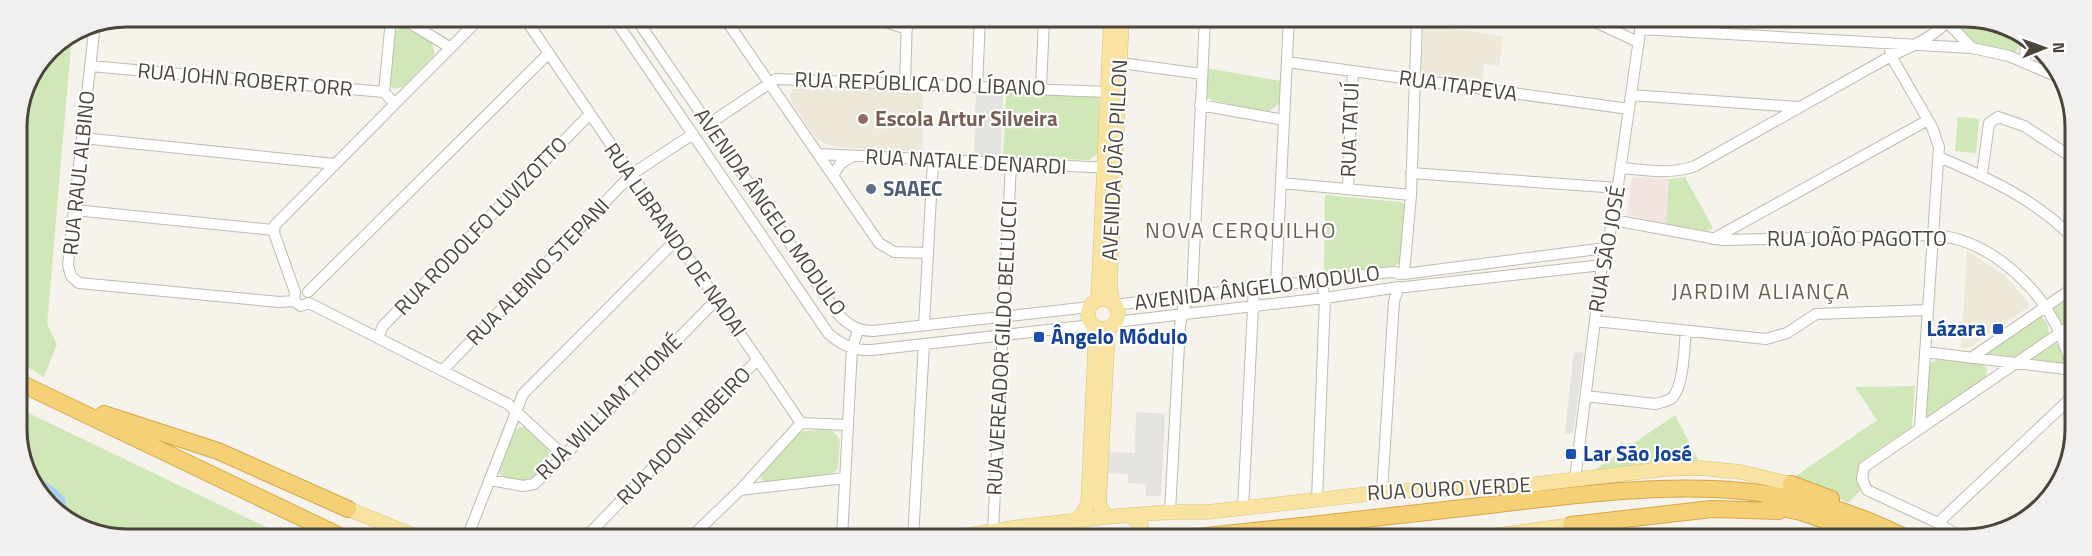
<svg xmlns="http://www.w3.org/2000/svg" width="2092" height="556" viewBox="0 0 2092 556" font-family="'Titillium Web',sans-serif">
<rect width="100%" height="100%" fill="#f5f3ec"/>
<!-- residential -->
<path fill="#e9e5db" d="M1546,532l39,5 76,-5 55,2 43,5h-265z"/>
<!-- education -->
<path fill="#ede8d7" d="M1423,25l80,11 -4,30 -15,-2 -2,17 -56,-8 -4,-3z
M801,87l122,4v61l-44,-3 -1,-3h-4l-3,3 -36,-2 -13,-5 -7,-5 -24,-36 -1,-5 3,-6z
M1967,251l37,24 25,28 -1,4 -56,39 -6,2 -5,-1z"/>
<!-- medical -->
<path fill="#f4e4e1" d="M1632,177l37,2 -3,45 -39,-9z"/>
<!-- green -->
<path fill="#d0e7b8" d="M1956,19h31l34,18c-1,8 -1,14 -9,16l-33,-8 -10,-5 -14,-17z
M401,26h5l26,17 3,11 -32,33 -9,2 -5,-5 6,-52z
M72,34l-25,290 10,20 -13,33 -20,-12h-6l-1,-245 32,-71z
M1206,68l75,13 -2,23 -11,8 -57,-12 -4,-3z
M1006,92l93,5 1,51 -4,7 -7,5 -86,-3z
M1958,117l21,2 -3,34 -21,-2z
M1685,177l28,51 -9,4 -38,-8 3,-45z
M1325,195l76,7 3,2 -3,58 -8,5 -69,7z
M2073,293v26l-7,5 -9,-2 -5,-13z
M2038,317h4c6,5 7,11 7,18l-32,22 -26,-2 -3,-2v-2z
M2056,343l5,6 3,13 -3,2 -26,-4 -2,-2z
M1939,359l42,5 4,2 2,4 -1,8 -58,38 -2,-1 4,-52z
M1915,386l-3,41 -48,32c-8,10 -10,20 -3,31l-13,13 -55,-25 84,-58 -22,-33z
M18,408l269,129h-182l-56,-30 -30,-56z
M1675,415l25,48 -107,8z
M520,427l8,1 20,21c5,12 -9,33 -23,33 -6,0 -14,-2 -20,-4 -4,-3 -5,-3 -6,-8 -1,-9 13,-39 21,-43z
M828,430l5,1 7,9 -2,29 -9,7 -63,6 -4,-2 -2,-6 42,-43z"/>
<!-- parking -->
<path fill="#e4e3e0" d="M976,92l27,1 -2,62h-27z
M1584,352l-11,82 -8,-1 9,-80z
M1136,412l29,2 -4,82h-15v-12l-18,-1v-9l-22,-1 1,-21 28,1z"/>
<!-- water -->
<path fill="#add1ed" d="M31,473c9,6 38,20 35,32 -1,3 -4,6 -5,8l-12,-6z"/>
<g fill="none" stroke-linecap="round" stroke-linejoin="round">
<!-- minor casing -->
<g stroke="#c0bbaf" stroke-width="12">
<path id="minor" d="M363,17l33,3
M400,17l51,31
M524,17l277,406 47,2
M613,17l215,316c13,12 26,18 44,17l220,-25
M635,17l203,297c10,11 20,17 35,17l217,-24
M724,17l155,226 15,9 34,1
M871,17l36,12
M1417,18l-6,177 -7,79 202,-26
M1587,18l51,24
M1947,22l25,26
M95,23l-27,242 3,11 8,7 200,19 15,-1
M1640,29l332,19 37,8 49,21
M1713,33l6,-15
M1889,43l2,13 41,71 7,20 -19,281
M1113,62l89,12
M1287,62l342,47
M2025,62l1,-22
M90,66l294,26 11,12
M905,84l2,-67
M977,86l3,-68
M1041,89l3,-71
M384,92l7,-73
M1631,95l168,12
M1200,105l84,15
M709,124l67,-45 332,13
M82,138l253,26
M818,154l294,14
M1939,157c49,21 96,42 134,81
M1621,168c25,2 50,7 74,-2l196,-110c21,-10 44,-19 58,-37
M1411,173l207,15
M1982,175l7,-52 9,-6 26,9 49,32
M833,176l7,-12 13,-8
M1281,183l130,12
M1348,189l5,-118
M74,210l199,20
M1613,220l109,20 212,-5c54,4 105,50 126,99 5,11 9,24 13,35
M1713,239l215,-119
M1276,284l13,-266
M1405,287l197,-22
M308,292l240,-238
M309,303l-8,3 -7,-5 1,-9 -21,-59 1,-8 206,-208
M309,303l199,101 56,52
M1114,305l267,-32 14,-1 4,2
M1595,321l171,18 21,-6 29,-19 112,-4
M1115,322l210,-24 74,-11
M924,325l9,-164
M378,338l5,-12 206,-211
M1925,352l148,18
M1971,358l102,-70
M443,370l189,-196 61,-40
M1586,396l69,8c7,-2 13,-2 18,-7 11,-13 11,-49 13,-66
M1575,479l27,-214 11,-45 29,-202
M490,480l33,6 11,-2 30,-28 153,-157
M740,490l105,-12
M1382,492l12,-191 5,-14
M1317,499l8,-201 -4,-18
M1243,508l11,-221
M1170,512l10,-186 3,-18 9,-13 13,-277
M1938,523l135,-127
M993,531l18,-367
M467,538l56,-144 153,-154
M585,538l173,-179
M690,538l50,-48 61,-67
M842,538l10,-189 6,-19
M913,538l11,-194
M1636,539h81
M1964,539l-26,-16 -71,-33 -5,-11 2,-12 209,-143"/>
</g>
<!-- major casing -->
<g stroke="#dec171" stroke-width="15">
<path id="major" d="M1088 314a15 15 0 1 1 30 0a15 15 0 1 1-30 0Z
M1098,300l13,-282
M1112,302l-2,-17 12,-267
M348,509l72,29
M1130,515l11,11 3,12
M1106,517l-7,-13 9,-176
M1076,520l6,-5 6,-12 8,-175
M951,538l68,-11 87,-10 64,-5h37l188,-21 133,-6 136,-16 36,-1 41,4 50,12
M1471,539l100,-14"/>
</g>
<!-- highway casing -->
<g stroke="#d6a646" stroke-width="18">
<path id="highway" d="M18,382l326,156
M104,414l114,37 130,58
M1791,484l40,15
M1769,505l32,7 79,27
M1571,525l141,-16 67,2
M1188,538c95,-10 189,-20 284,-31 153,-17 293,-43 436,32"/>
</g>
<!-- minor -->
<use href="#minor" stroke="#fff" stroke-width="10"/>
<!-- major -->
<use href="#major" stroke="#f9e3a2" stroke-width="14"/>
<!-- highway -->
<use href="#highway" stroke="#f6d076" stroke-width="16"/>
</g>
<!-- markers -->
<circle fill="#8d6e63" stroke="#fff" stroke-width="2" cx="863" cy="119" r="6"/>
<circle fill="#5c6f8a" stroke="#fff" stroke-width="2" cx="871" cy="189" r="6"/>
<g fill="#1a4fb4" stroke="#fff" stroke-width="2">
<rect x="1992" y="323" width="12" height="12" rx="3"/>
<rect x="1033" y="331" width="12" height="12" rx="3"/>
<rect x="1565" y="448" width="12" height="12" rx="3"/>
</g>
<g text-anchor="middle" stroke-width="4.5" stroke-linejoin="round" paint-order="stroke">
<!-- street labels -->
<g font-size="21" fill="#4a443a" stroke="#fff">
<text transform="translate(245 80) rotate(5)" y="7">RUA JOHN ROBERT ORR</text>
<text transform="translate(920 84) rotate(2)" y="7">RUA REPÚBLICA DO LÍBANO</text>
<text transform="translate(1458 86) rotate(8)" y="7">RUA ITAPEVA</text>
<text transform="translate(1350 130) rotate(-88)" y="7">RUA TATUÍ</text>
<text transform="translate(1115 160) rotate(-87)" y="7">AVENIDA JOÃO PILLON</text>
<text transform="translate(966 162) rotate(3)" y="7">RUA NATALE DENARDI</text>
<text transform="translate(79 173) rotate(-84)" y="7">RUA RAUL ALBINO</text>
<text transform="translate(770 212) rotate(55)" y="7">AVENIDA ÂNGELO MODULO</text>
<text transform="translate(481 226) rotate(-46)" y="7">RUA RODOLFO LUVIZOTTO</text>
<text x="1857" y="246">RUA JOÃO PAGOTTO</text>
<text transform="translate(675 240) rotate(55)" y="7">RUA LIBRANDO DE NADAI</text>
<text transform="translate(1607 249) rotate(-80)" y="7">RUA SÃO JOSÉ</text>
<text transform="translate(538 272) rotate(-46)" y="7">RUA ALBINO STEPANI</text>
<text transform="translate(1257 288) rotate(-7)" y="7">AVENIDA ÂNGELO MODULO</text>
<text transform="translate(1002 348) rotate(-87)" y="7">RUA VEREADOR GILDO BELLUCCI</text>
<text transform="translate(609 407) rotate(-45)" y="7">RUA WILLIAM THOMÉ</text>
<text transform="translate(684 436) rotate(-46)" y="7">RUA ADONI RIBEIRO</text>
<text transform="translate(1449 489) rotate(-3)" y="7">RUA OURO VERDE</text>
</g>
<!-- education labels -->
<g font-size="21" font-weight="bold" fill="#785e54" stroke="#fff" text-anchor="start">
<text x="875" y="126">Escola Artur Silveira</text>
</g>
<!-- service labels -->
<g font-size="21" font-weight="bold" fill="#4e5e75" stroke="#fff" text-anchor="start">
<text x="883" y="196">SAAEC</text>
</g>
<!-- transit labels -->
<g font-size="21" font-weight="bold" fill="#164399" stroke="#fff" text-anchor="start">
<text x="1986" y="336" text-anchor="end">Lázara</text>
<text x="1051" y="344">Ângelo Módulo</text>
<text x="1583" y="461">Lar São José</text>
</g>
<!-- neighbourhood labels -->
<g font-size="22" letter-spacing="1.5" fill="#6c6252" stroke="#fff">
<text x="1241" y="238">NOVA CERQUILHO</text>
<text x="1761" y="299">JARDIM ALIANÇA</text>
</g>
</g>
<!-- crop -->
<path d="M0 0H2092V556H0ZM127 27H1965A100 100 0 0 1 2065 127V429A100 100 0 0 1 1965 529H127A100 100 0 0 1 27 429V127A100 100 0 0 1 127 27Z" fill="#f1f0ef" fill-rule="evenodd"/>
<path fill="none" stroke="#4a443a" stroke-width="3" d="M127 27H1965A100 100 0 0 1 2065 127V429A100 100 0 0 1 1965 529H127A100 100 0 0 1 27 429V127A100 100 0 0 1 127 27Z"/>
<!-- north arrow -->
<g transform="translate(2044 48) rotate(89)" stroke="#ffffff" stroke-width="4.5" paint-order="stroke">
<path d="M0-4.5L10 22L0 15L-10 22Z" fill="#4a443a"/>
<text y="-9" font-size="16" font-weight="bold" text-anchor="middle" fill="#4a443a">N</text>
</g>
</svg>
